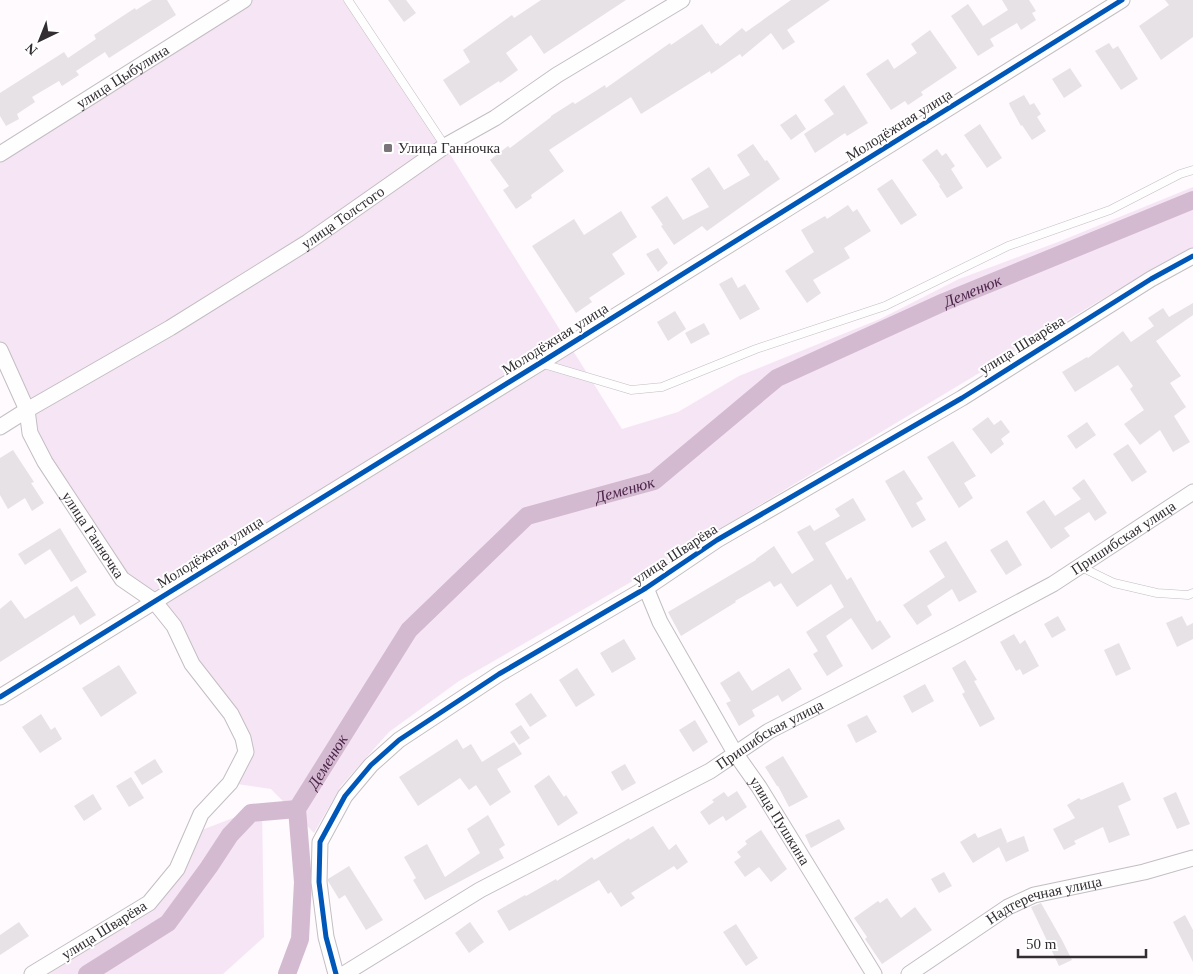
<svg xmlns="http://www.w3.org/2000/svg" width="1193" height="974" viewBox="0 0 1193 974" font-family="Georgia,serif">
<rect width="100%" height="100%" fill="#fefafd"/>
<!-- green -->
<path fill="#f6e6f5" d="M241,0h107l97,146 177,283 56,-17 61,-36 141,-57 79,-40 99,-37 135,-55v62l-84,46 -471,283 -179,103 -70,51 -48,54 -27,47 -43,-44 -41,-6 16,-31 -72,-126 -52,-47 -77,-117 -45,-112v-197z
M262,807l2,130 -41,37h-174l93,-59 57,-84z"/>
<g fill="none" stroke-linecap="round" stroke-linejoin="round">
<!-- canal -->
<g stroke="#d3bad0" stroke-width="18">
<path d="M87,974l81,-51 41,-56 21,-32 21,-22 46,-4"/>
<path id="s1" d="M287,974l13,-35 3,-57 -6,-73 112,-179 118,-114 127,-35 123,-103 167,-76 249,-102"/>
</g>
</g>
<!-- building -->
<path fill="#e6e2e6" d="M152,0h15l9,15 -67,43 -4,-6 -29,19 3,4 -17,11 -3,-5 -27,16 3,5 -18,12 2,5 -13,7 -6,-10v-23l64,-41 4,6 28,-19 -2,-4 41,-27 1,2z
M388,0h18l10,13 -12,9z
M541,0h85l-82,54 -13,-19 -25,18 12,17 -18,13 -1,-2 -39,25 -17,-26 27,-18 -7,-12 49,-35 2,3z
M791,0h39l-43,30 8,12 -12,8 -12,-17 -29,24 -2,-3 -29,20 -1,-3 -69,43 -10,-17 -82,53 15,21 -33,24 1,3 -16,11 -13,-19 6,-4 -19,-26 18,-14 2,2 41,-31v-1l22,-14 2,2 30,-19 1,3 64,-45 1,2 31,-21 14,20 2,-1 2,3 22,-18 4,4z
M1002,0h27l7,11 -4,2 4,7 -15,10 -4,-7 -27,16 4,7 -16,10 -27,-40 17,-12 15,22 25,-16z
M1165,0h28v37l-32,23 -22,-34 30,-21z
M930,30l27,38 -36,24 2,3 -15,10 -3,-4 -14,9 -25,-36 22,-15 6,10 23,-16 -6,-9z
M1109,43l4,6 5,-3 20,33 -17,11 -26,-39z
M1070,68l12,18 -18,12 -12,-19z
M844,85l24,38 -21,13 -2,-3 -30,20 -11,-19 30,-20 -10,-14z
M1024,95l6,10 4,-2 7,11 -4,3 9,14 -14,9 -10,-15 -1,1 -11,-20 -1,-3z
M796,114l10,15 -15,11 -11,-15z
M980,124l22,34 -15,10 -23,-33z
M753,144l12,17 2,-1 13,19 -73,52 -5,-5 -28,19 -13,-19 2,-1 -12,-18 16,-11 16,24 26,-13 -18,-28 18,-12 15,23 26,-15 -13,-20z
M937,149l5,7 4,-3 9,13 -4,3 12,19 -16,10 -8,-12 1,-1 -18,-25z
M892,179l25,36 -16,10 -24,-36z
M848,205l5,7 4,-3 14,22 -27,17 6,10 -37,22 8,13 -14,10 -22,-32 29,-19 -13,-22 24,-14 2,3z
M621,211l16,26 -25,17 13,20 -36,24 3,4 -16,11 -44,-67 42,-27 10,16z
M658,248l10,15 -10,9 -12,-18z
M732,277l6,11 7,-4 15,25 -20,11 -21,-36z
M1193,303v12l-37,26 25,35 -11,7 16,24 -12,9 16,26 -17,10 -13,-22 -20,15 -16,-21 20,-14 -14,-21 3,-3 -15,-21 -43,27 -13,-20 25,-15 1,1 35,-27 8,11 23,-16 -6,-8 15,-10 6,9z
M675,311l11,18 -18,12 -11,-19z
M704,323l6,11 -19,10 -6,-11z
M988,417l6,8 7,-5 9,12 -9,7 3,5 -13,10 -19,-25z
M1087,422l9,13 -20,14 -9,-13z
M953,441l23,35 -12,7 9,15 -14,10 -32,-51z
M1128,444l19,28 -15,10 -19,-28z
M13,450l21,32 -3,1 13,20 -12,8 -7,-13 -17,11 -8,-14v-37z
M904,470l19,29 -7,4 10,17 -14,8 -27,-47z
M1084,479l23,34 -12,8 -6,-9 -25,16 6,8 -19,13 -25,-37 18,-12 11,16 26,-17 -9,-11z
M853,498l13,22 -41,23 22,37 4,-3 26,45 3,-2 11,17 -19,13 -21,-32 -25,18 17,30 -16,10 -14,-22 5,-3 -12,-19 38,-25 -13,-23 -34,23 -16,-24 -7,4 -4,-6 -35,20 1,1 -55,34 -13,-24 88,-52v-1l18,-13 18,28 22,-14 -17,-28 13,-7 4,6 26,-15 -5,-7z
M60,528l27,44 -16,10 -21,-33 -25,16 -7,-11z
M1007,540l15,25 -16,10 -16,-25z
M946,541l31,51 -18,10 -7,-13 -25,17 5,9 -15,10 -14,-20 42,-28 -16,-26z
M77,586l19,29 -16,10 -6,-10 -74,47v-53l11,-9 14,19z
M1058,616l8,14 -14,8 -8,-14z
M1182,616l5,10 6,-3v16l-16,8 -11,-24z
M1014,634l6,10 5,-4 14,26 -16,9 -3,-6 -4,2 -16,-29z
M624,639l12,20 -24,14 -12,-20z
M1119,643l12,26 -15,7 -12,-26z
M965,660l12,20 -3,1 21,38 -15,8 -18,-33 3,-2 -13,-24z
M119,665l18,28 -36,24 -19,-29z
M577,668l18,27 -19,12 -17,-27z
M789,668l13,21 -20,13 -4,-7 -26,15 3,6 -16,10 -13,-23 5,-2 -11,-18 19,-12 13,20z
M925,684l9,17 -22,12 -9,-17z
M531,693l16,23 -17,11 -15,-23z
M41,714l10,16 4,-3 7,12 -22,14 -18,-26z
M867,715l10,17 -21,11 -9,-18z
M695,720l13,22 -15,10 -14,-22z
M521,725l9,13 -11,7 -9,-13z
M457,739l6,10 8,-5 11,18 32,-20 8,12 -25,15 14,23 -21,14 -14,-21 -7,5 -9,-12 -42,28 -19,-29z
M783,756l25,41 -19,10 -11,-21h-1l-12,-19z
M155,759l8,13 -21,13 -8,-13z
M625,764l11,19 -14,8 -11,-19z
M549,775l15,22 2,-2 12,18 -20,13 -24,-40z
M131,777l13,21 -15,9 -13,-21z
M1123,782l8,18 -13,6 12,29 -21,8 -6,-16 -29,14 2,3 -12,6 -11,-21 22,-11 -8,-13 12,-7 2,2z
M737,791l10,16 -21,14 -3,-5 -14,9 -9,-13 14,-10 -2,-2 12,-8 4,5z
M1176,792l14,32 -13,5 -14,-31z
M93,794l9,15 -18,12 -10,-15z
M488,815l17,30 -6,4 5,9 -79,42 -12,-20 3,-2 -12,-21 23,-13 18,33 35,-24 -13,-24z
M839,819l6,10 -34,19 -6,-13z
M653,826l16,24 7,-6 12,18 -11,8 -3,-4 -43,27 4,5 -14,9 -10,-15 -3,2 -9,-14 -90,51 -12,-20 28,-16 1,1 30,-17 1,2 35,-24 2,3 35,-22 1,2z
M1001,828l6,14 -1,1 18,-7 5,15 -23,11 -7,-15 -26,16 -13,-21 15,-9 3,5z
M761,830l26,39 -16,13 -12,-15 -14,10 -11,-15 7,-5 -4,-5 10,-8 -2,-3z
M349,866l34,54 -17,10 -21,-35 -6,4 -11,-18v-2z
M944,872l8,14 -13,7 -8,-14z
M887,898l14,20 14,-11 17,23 -50,34 -17,-25 2,-2 -13,-19 24,-17 2,2z
M1041,903l21,37 10,20 -13,6 -28,-59z
M1185,915l8,15v32l-20,-40z
M19,922l10,14 -29,19v-20z
M470,922l14,20 -15,11 -14,-20z
M736,924l22,34 -12,8 -23,-34z"/>
<g fill="none" stroke-linecap="round" stroke-linejoin="round">
<!-- service casing -->
<g stroke="#c2bec1" stroke-width="9">
<path id="service" d="M348,0l97,146
M540,363l91,27 31,-3 94,-38 129,-43 123,-60 102,-36 70,-36 13,-4
M1079,566l35,17 43,10 31,2 5,-2"/>
</g>
<!-- minor casing -->
<g stroke="#c2bec1" stroke-width="17">
<g id="minor">
<path id="s2" d="M0,154l244,-154"/>
<path id="s3" d="M0,350l27,60 3,23 15,29 77,117 32,22 20,25 18,38 39,50 12,24 3,14 -16,31 -29,31 -24,55 -28,34 -117,71"/>
<path id="s4" d="M0,427l27,-17 143,-82 138,-86 137,-96 50,-28 62,-43 125,-75"/>
<path id="s5" d="M646,588l14,34 75,131 24,34 115,187"/>
<path d="M0,697l540,-334 582,-363"/>
<path d="M336,974l-10,-37 -7,-55 1,-40 25,-46 26,-31 28,-25 100,-66 147,-86 71,-48 245,-142 189,-119 42,-23"/>
<path id="s6" d="M344,974l136,-84 230,-119 59,-40 188,-96 96,-51 140,-92"/>
<path id="s7" d="M909,974l99,-67 26,-12 110,-23 49,-14"/>
</g>
</g>
<!-- service -->
<use href="#service" stroke="#fffeff" stroke-width="8"/>
<!-- minor -->
<use href="#minor" stroke="#fffeff" stroke-width="15"/>
<!-- cycleway casing -->
<g stroke="#fff" stroke-width="8">
<path id="cycleway" d="M0,697l540,-334 582,-363
M336,974l-10,-37 -7,-55 1,-40 25,-46 26,-31 28,-25 100,-66 147,-86 71,-48 245,-142 189,-119 42,-23"/>
</g>
<!-- cycleway -->
<use href="#cycleway" stroke="#0057b8" stroke-width="5"/>
</g>
<!-- markers -->
<rect fill="#797579" stroke="#fff" stroke-width="2" x="383" y="143" width="10" height="10" rx="2.5"/>
<g text-anchor="middle" stroke-width="4" stroke-linejoin="round" paint-order="stroke">
<!-- street labels -->
<g font-size="15" fill="#322e32" stroke="#fff">
<text dy="5" stroke="none"><textPath href="#s2" startOffset="145">улица Цыбулина</textPath></text>
<text transform="translate(899 125) rotate(-32)" y="5">Молодёжная улица</text>
<text dy="5" stroke="none"><textPath href="#s4" startOffset="402">улица Толстого</textPath></text>
<text transform="translate(555 339) rotate(-32)" y="5">Молодёжная улица</text>
<text transform="translate(1022 345) rotate(-32)" y="5">улица Шварёва</text>
<text dy="5" stroke="none"><textPath href="#s3" startOffset="209">улица Ганночка</textPath></text>
<text dy="5" stroke="none"><textPath href="#s6" startOffset="894">Пришибская улица</textPath></text>
<text transform="translate(210 552) rotate(-32)" y="5">Молодёжная улица</text>
<text transform="translate(675 554) rotate(-33)" y="5">улица Шварёва</text>
<text dy="5" stroke="none"><textPath href="#s6" startOffset="489">Пришибская улица</textPath></text>
<text dy="5" stroke="none"><textPath href="#s5" startOffset="269">улица Пушкина</textPath></text>
<text dy="5" stroke="none"><textPath href="#s7" startOffset="156">Надтеречная улица</textPath></text>
<text transform="translate(104 930) rotate(-32)" y="5">улица Шварёва</text>
</g>
<!-- poi labels -->
<g font-size="15" fill="#322e32" stroke="#fff" text-anchor="start">
<text x="398" y="153">Улица Ганночка</text>
</g>
<!-- water labels -->
<g font-size="16" font-style="italic" fill="#4d224b" stroke="#fff">
<text dy="6" stroke="none"><textPath href="#s1" startOffset="1049">Деменюк</textPath></text>
<text dy="6" stroke="none"><textPath href="#s1" startOffset="644">Деменюк</textPath></text>
<text dy="6" stroke="none"><textPath href="#s1" startOffset="224">Деменюк</textPath></text>
</g>
</g>
<!-- north arrow -->
<g transform="translate(40 40) rotate(223)" stroke="#ffffff" stroke-width="4" paint-order="stroke">
<path d="M0-4L9 19L0 12L-9 19Z" fill="#322e32"/>
<text y="-8" font-size="14" font-weight="bold" text-anchor="middle" fill="#322e32">N</text>
</g>
<!-- scale -->
<path d="M1018 949v8h128v-8" fill="none" stroke="#322e32" stroke-width="2.5"/>
<text x="1026" y="949" font-size="15" fill="#322e32" stroke="#ffffff" stroke-width="4" paint-order="stroke">50 m</text>
</svg>
